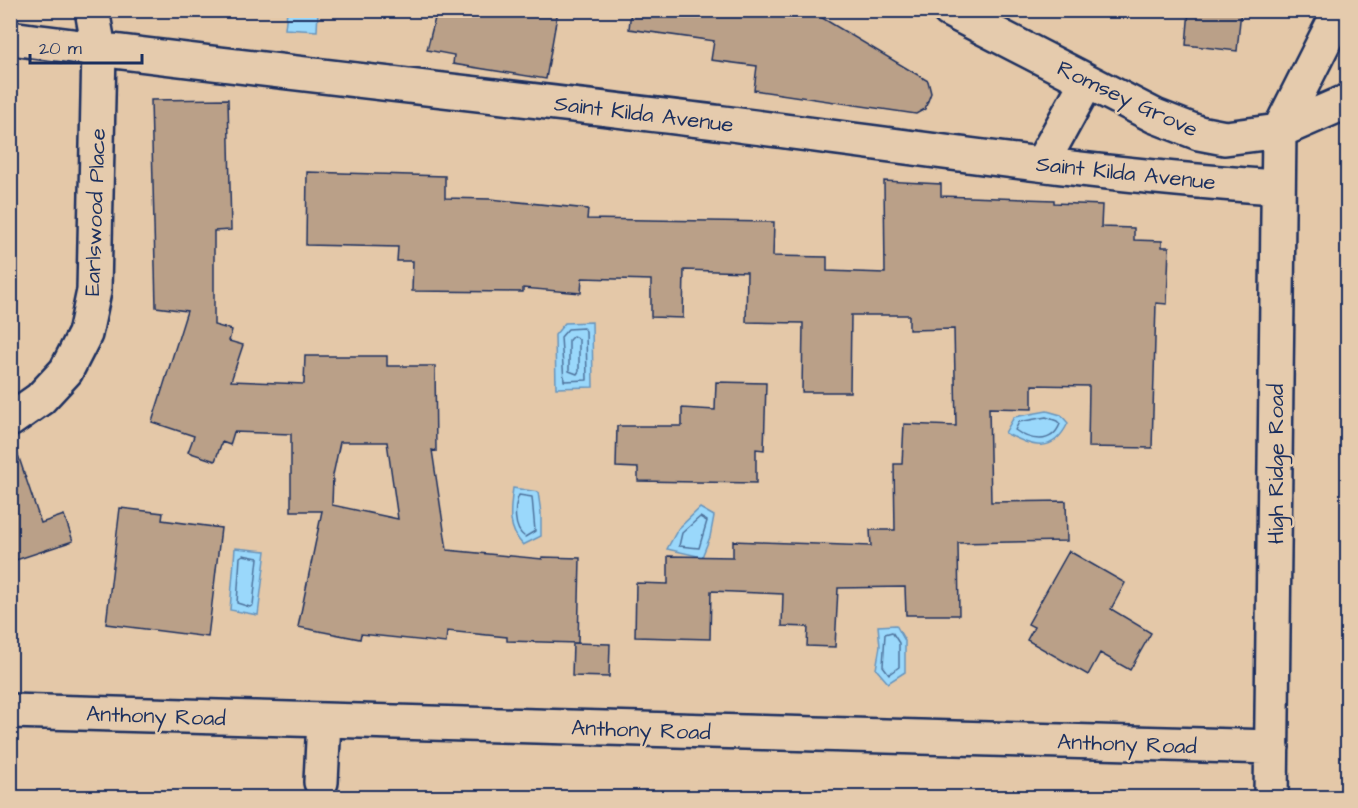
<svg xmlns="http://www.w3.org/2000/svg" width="1358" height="808" viewBox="0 0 1358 808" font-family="'Architects Daughter',sans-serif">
<rect width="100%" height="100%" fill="#e4c8a8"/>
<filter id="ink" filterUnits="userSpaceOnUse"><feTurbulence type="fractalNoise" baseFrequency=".0167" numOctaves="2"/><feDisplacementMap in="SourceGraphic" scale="12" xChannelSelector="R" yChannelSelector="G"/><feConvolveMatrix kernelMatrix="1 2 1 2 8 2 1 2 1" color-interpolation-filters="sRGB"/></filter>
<g filter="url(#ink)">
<!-- water -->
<path fill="#9ad8fb" stroke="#6794bc" stroke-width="1.5" d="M287,11h31l-1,20 -32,-2z
M592,322l1,65 -37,1 -1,-53 10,-12z
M1047,411l14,4 7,8c-16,33 -36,23 -63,10l9,-16z
M513,488l25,4 3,21v23l-18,9c-16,-17 -13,-35 -10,-57z
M700,508l14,8 -4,21 -8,20 -35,-8 11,-20z
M235,548l31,3 -8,64 -28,-5z
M896,625l9,16v31l-17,11 -12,-14 4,-23 -2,-20z"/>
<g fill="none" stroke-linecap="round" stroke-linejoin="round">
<!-- shore -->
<path stroke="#4e739d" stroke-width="1.5" d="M583,328l3,3 1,49 -23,1 -3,-44 7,-8z
M573,336l6,3v32l-2,3 -8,-3v-31z
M1046,417l11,4 3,3c-8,21 -30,17 -45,6l4,-8z
M519,495l13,2 3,34 -10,6c-12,-8 -11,-30 -6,-42z
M700,517l7,4 -8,27 -20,-2 3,-13z
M243,555l15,3 -5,47 -3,2 -13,-4 3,-46z
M892,632l7,11v24l-10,7 -6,-8 2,-32z"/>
</g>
<!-- building -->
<path fill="#baa088" stroke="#1b2f5e" stroke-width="1.5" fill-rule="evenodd" d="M437,10h121l-12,69 -93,-15 1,-9 -27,-5z
M631,10h178l119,71 3,12 -6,16 -9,5 -162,-24 3,-24 -46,-6 3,-19 -85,-12z
M1189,10h52l-4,41 -51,-6z
M228,99l3,131 -17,1v94l18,5 -3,11 14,4 -12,36 73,3 1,-28h82v10h48l1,85 -4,-1 15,100 95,9v-2l38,1 -2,85 -71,-2v-4l-60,-6 -1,12 -85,-9 -1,5 -62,-12 24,-116h-31v-77l-57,-2 -4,13 -8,-3 -7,19 -27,-9 6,-16 -42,-14 35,-111 -31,-4 -5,-207zM340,442h47l11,77 -66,-14 1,-30z
M307,172l138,4v22l45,1 98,10 -1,10 187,3 -1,34 54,1v14l58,2 -1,-92 57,3v12l113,4v3l48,2 -1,22 33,1v12l28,1v6h7l-2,57 -11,-1 -4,145 -64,-1 1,-61 -57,-1v24l-43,-1 2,94 75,-1 1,40 -109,2 1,72h-53l-1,-28 -67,1 -3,59 -28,-1 1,-19 -26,-1 1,-32 -72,-3 -1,48 -75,-2 1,-54 32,1v-28l65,1v-16l138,5 -1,-16h25l-1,-66h8l2,-40 52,2 -2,-97 -45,1v-15h-58l-1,77h-48l1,-69 -57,-1 1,-50 -63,-2 -1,48 -32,-1v-37l-69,-2 -1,15 -58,-5v4l-111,-1 1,-30h-16l1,-14 -92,-2z
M716,382l50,1 -2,67 -8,-1v34l-118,-2v-13l-22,-1 1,-41h65v-18l33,2z
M16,449l25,74 23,-8 9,26 -63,21v-112z
M120,508l43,5 -1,7 59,8 -13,109 -102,-13z
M1069,551l56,32 -14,26 40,24 -21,37 -30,-17 -12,22 -61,-35 7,-13 -6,-3z
M573,643l37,1 -1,33 -37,-1z"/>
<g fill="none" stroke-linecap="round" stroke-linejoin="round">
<!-- minor casing -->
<g stroke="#1b2f5e" stroke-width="38">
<path id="minor" d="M949,10l206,106 44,17 26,5 54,-7 69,-30
M10,38c238,31 476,56 713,85 185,23 368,52 554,64
M1042,163l45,-82
M10,420l30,-21 26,-28 19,-37 9,-43 5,-242 -7,-39
M10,711l1262,36
M321,782l3,-62
M1271,798l8,-667 61,-121"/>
</g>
<!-- minor -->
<use href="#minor" stroke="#e5cbad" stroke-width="33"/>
</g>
</g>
<g text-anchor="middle" stroke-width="5" stroke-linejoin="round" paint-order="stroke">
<!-- street labels -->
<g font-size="22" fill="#1b2f5e" stroke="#e5cbad">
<text transform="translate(1128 98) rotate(25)" y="8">Romsey Grove</text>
<text transform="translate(644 113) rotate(7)" y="8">Saint Kilda Avenue</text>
<text transform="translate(1126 172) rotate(6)" y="8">Saint Kilda Avenue</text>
<text transform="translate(94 212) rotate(-88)" y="8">Earlswood Place</text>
<text transform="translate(1275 464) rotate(-90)" y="8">High Ridge Road</text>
<text transform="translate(156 715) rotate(2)" y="8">Anthony Road</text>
<text transform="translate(641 729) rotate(2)" y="8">Anthony Road</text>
<text transform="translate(1127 743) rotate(2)" y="8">Anthony Road</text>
</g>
</g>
<!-- margin -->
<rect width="1358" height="808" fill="none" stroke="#e5cbad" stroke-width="36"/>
<rect x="18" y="18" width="1322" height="772" fill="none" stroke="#1b2f5e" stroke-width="2" filter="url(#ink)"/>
<!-- scale -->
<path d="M30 54v9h112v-9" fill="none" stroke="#1b2f5e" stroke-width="3"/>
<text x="39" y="54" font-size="18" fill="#1b2f5e" stroke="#e5cbad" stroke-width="4.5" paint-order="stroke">20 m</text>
</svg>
